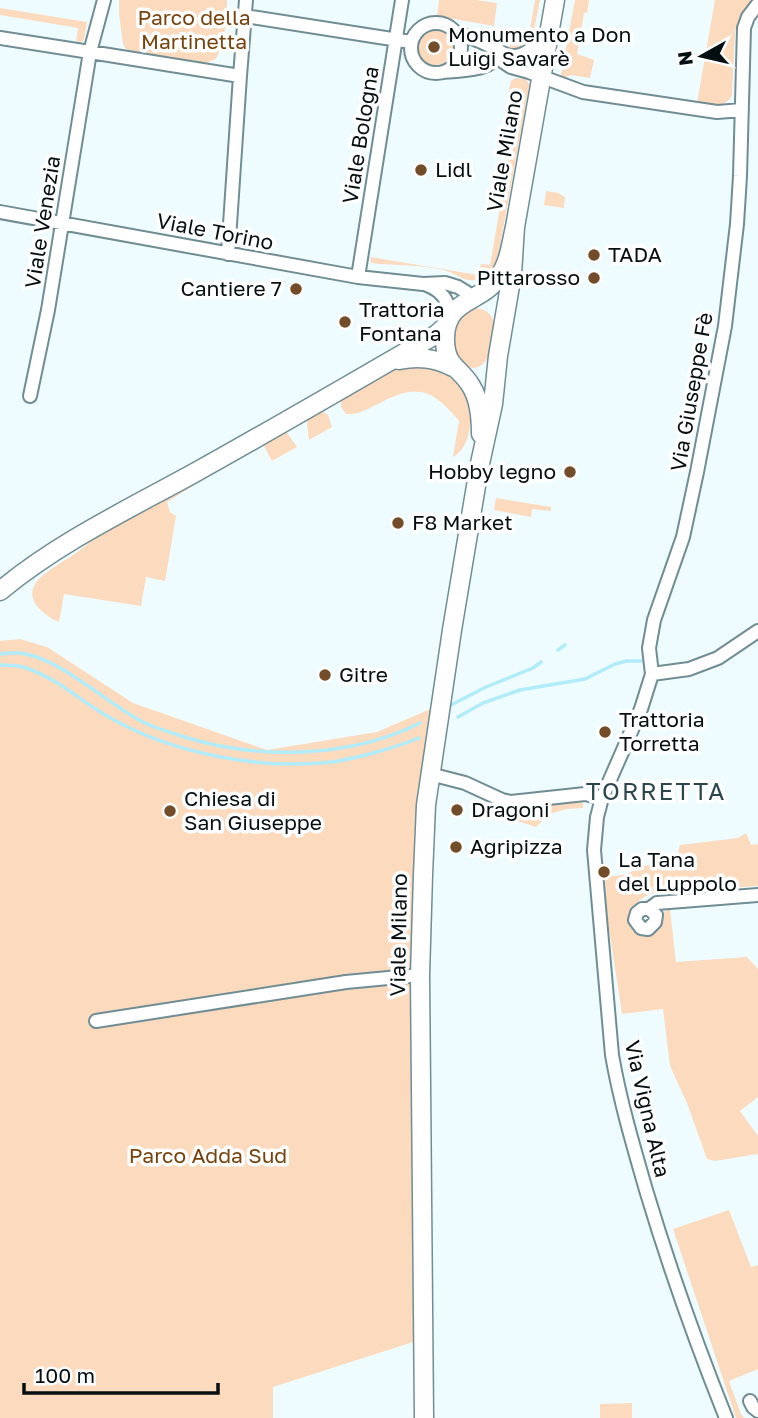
<svg xmlns="http://www.w3.org/2000/svg" width="758" height="1418" viewBox="0 0 758 1418" font-family="'Golos Text',sans-serif">
<rect width="100%" height="100%" fill="#effcff"/>
<!-- green -->
<path fill="#fbdabe" d="M119,0h108c0,20 -2,41 -11,59l-10,4 -78,-13 -3,-2 -2,-4 -4,-30z
M439,0h37l21,3 -3,23 -57,-10z
M535,0h5l-8,40c-5,5 -13,12 -21,9l-2,-5 2,-12 18,3z
M575,0h14l-2,13h-3l-7,41 17,6 -4,18 -19,-3 -8,3 -2,-3z
M715,0h38l-15,22 -3,10 -3,63c-7,14 -21,10 -35,8z
M0,8l87,14 -3,18 -3,2 -5,-1 2,-13 -78,-13z
M417 47a18 18 0 1 1 36 0a18 18 0 1 1-36 0Z
M515,78l11,1 3,5v3l-30,164c-3,13 -10,26 -24,29 -10,2 -17,-5 -26,-8 -21,-8 -55,-6 -78,-9l-1,-6 108,18 3,-11 9,1 29,-167 -11,-3 3,-14z
M546,191l12,2 7,4 -1,11 -20,-3z
M475,308c22,3 20,17 18,34 -3,19 -14,34 -34,21 -3,-7 -8,-16 -7,-23 1,-15 8,-29 23,-32z
M422,363v5c13,2 26,5 35,15 17,19 19,61 -4,74l6,-36c-27,-33 -43,-38 -81,-17 -11,5 -19,11 -32,10l-5,-7v-8l55,-32z
M321,411l7,4 4,12 -23,13 -2,-16 1,-6z
M285,430l12,17 -25,14 -9,-17z
M234,458l1,2 -68,42 3,10 6,4 -11,65 -19,-4 -5,29 -77,-12 -5,28c-18,-8 -39,-26 -18,-45 9,-8 21,-15 32,-22 9,-6 17,-13 26,-20z
M496,498l55,9v4l-19,-2 -1,8 -37,-7z
M20,639l27,8 86,56 134,47 110,-18 58,-25 -19,634 -143,46v31h-273v-777z
M573,799h10v9l-16,1 -18,5 -13,13 -34,-11 3,-6 4,-2z
M746,833l5,12 7,-1v42l-104,7c-12,4 -19,9 -24,21 2,18 6,19 22,19l7,-6 5,-15 6,-3 6,53 71,-5 11,12v128l-18,14 18,25v18l-43,7 -8,-2 -20,-56 -17,-37 -7,-57 -41,5 -15,-99 -2,-38 18,-2 13,-5v-1l41,-14 3,-10 58,-7z
M729,1210l22,57 7,-2v104l-29,12 12,33 3,4h-8l-63,-189z
M632,1403v15h-32v-14z"/>
<g fill="none" stroke-linecap="round" stroke-linejoin="round">
<!-- stream -->
<path stroke="#b0ecfa" stroke-width="3.5" d="M558,650l7,-5
M0,654c9,-1 18,-2 26,0 40,9 79,48 115,67 13,7 26,10 40,15 76,24 167,23 239,-13
M0,665c9,0 18,0 26,3 33,11 58,36 88,52 62,34 147,50 218,42 26,-4 62,-14 87,-24
M449,706l37,-19 47,-19 8,-6
M458,717l25,-14 37,-13 65,-11 30,-15 12,-3h15"/>
<!-- street casing -->
<g stroke="#708d94" stroke-width="16">
<path id="street" d="M104,0l-14,52 150,24 6,-76
M245,16l166,26
M411 48a25 25 0 1 1 50 0a25 25 0 1 1-50 0Z
M455,32c13,4 25,9 37,15 5,3 10,6 15,8 17,6 32,-13 41,-25
M0,38l90,14 -42,258 -18,86
M497,50l5,11 9,6 18,5 54,20 134,20 25,-2
M443,72c11,-1 43,-2 50,-11 1,-1 4,-10 4,-11
M0,212l358,65 65,7 22,-1 13,4 16,10
M228,254l12,-178
M358,277l44,-277
M427,285c15,6 21,15 24,30
M652,674l37,-5 29,-11 40,-27
M430,774l35,9 37,17 9,2 74,-8 17,4
M649,909l7,6 -1,7 -7,7 -7,-1 -6,-8 2,-7 5,-4h7l8,-6 101,-8
M96,1021l250,-39 74,-7
M750,1401l3,6 5,4
M726,1418c-30,-75 -57,-151 -80,-228 -13,-45 -26,-89 -34,-135l-18,-205 3,-33 5,-19 39,-89 11,-35 -3,-26 5,-28 29,-83 14,-65 28,-146 12,-102 3,-48 4,-148 4,-11 10,-13"/>
</g>
<!-- secondary casing -->
<g stroke="#708d94" stroke-width="21">
<path id="secondary" d="M399,360c20,-4 36,-2 54,7
M481,434c0,-16 -1,-34 -10,-48 -11,-19 -25,-18 -26,-45 -1,-43 35,-37 53,-63 11,-14 13,-34 17,-51l40,-227
M0,591c59,-49 129,-82 196,-119 81,-45 161,-92 241,-138l9,-8
M424,1418l-4,-443 3,-100 3,-70 26,-175 27,-162 14,-64 5,-48 14,-82 3,-47"/>
</g>
<!-- street -->
<use href="#street" stroke="#fff" stroke-width="12"/>
<!-- secondary -->
<use href="#secondary" stroke="#fff" stroke-width="18"/>
</g>
<!-- markers -->
<g fill="#734d2a" stroke="#fff" stroke-width="2.5">
<circle cx="434" cy="47" r="7"/>
<circle cx="421" cy="170" r="7"/>
<circle cx="594" cy="255" r="7"/>
<circle cx="594" cy="278" r="7"/>
<circle cx="296" cy="289" r="7"/>
<circle cx="345" cy="322" r="7"/>
<circle cx="570" cy="472" r="7"/>
<circle cx="398" cy="523" r="7"/>
<circle cx="325" cy="675" r="7"/>
<circle cx="605" cy="732" r="7"/>
<circle cx="457" cy="810" r="7"/>
<circle cx="170" cy="811" r="7"/>
<circle cx="456" cy="847" r="7"/>
<circle cx="604" cy="872" r="7"/>
</g>
<g text-anchor="middle" stroke-width="7" stroke-linejoin="round" paint-order="stroke">
<!-- park labels -->
<g font-size="21" fill="#76430d" stroke="#fff">
<text x="194" y="25">Parco della<tspan x="194" dy="24">Martinetta</tspan></text>
<text x="208" y="1163">Parco Adda Sud</text>
</g>
<!-- poi labels -->
<g font-size="21" fill="#050f11" stroke="#fff" text-anchor="start">
<text x="448" y="42">Monumento a Don<tspan x="448" dy="24">Luigi Savarè</tspan></text>
<text x="435" y="177">Lidl</text>
<text x="608" y="262">TADA</text>
<text x="580" y="285" text-anchor="end">Pittarosso</text>
<text x="282" y="296" text-anchor="end">Cantiere 7</text>
<text x="359" y="317">Trattoria<tspan x="359" dy="24">Fontana</tspan></text>
<text x="556" y="479" text-anchor="end">Hobby legno</text>
<text x="412" y="530">F8 Market</text>
<text x="339" y="682">Gitre</text>
<text x="619" y="727">Trattoria<tspan x="619" dy="24">Torretta</tspan></text>
<text x="184" y="806">Chiesa di<tspan x="184" dy="24">San Giuseppe</tspan></text>
<text x="471" y="817">Dragoni</text>
<text x="470" y="854">Agripizza</text>
<text x="618" y="867">La Tana<tspan x="618" dy="24">del Luppolo</tspan></text>
</g>
<!-- street labels -->
<g font-size="21" fill="#050f11" stroke="#fff">
<text transform="translate(361 135) rotate(-81)" y="7">Viale Bologna</text>
<text transform="translate(505 151) rotate(-80)" y="7">Viale Milano</text>
<text transform="translate(43 222) rotate(-81)" y="7">Viale Venezia</text>
<text transform="translate(215 232) rotate(11)" y="7">Viale Torino</text>
<text transform="translate(692 392) rotate(-80)" y="7">Via Giuseppe Fè</text>
<text transform="translate(399 935) rotate(-89)" y="7">Viale Milano</text>
<text transform="translate(647 1109) rotate(77)" y="7">Via Vigna Alta</text>
</g>
<!-- quarter labels -->
<g font-size="24" letter-spacing="2" fill="#2c464d" stroke="#fff">
<text x="656" y="800">TORRETTA</text>
</g>
</g>
<!-- north arrow -->
<g transform="translate(702 56) rotate(262)" stroke="#ffffff" stroke-width="5" paint-order="stroke">
<path d="M0-5L12 26L0 18L-12 26Z" fill="#050f11"/>
<text y="-10" font-size="19" font-weight="bold" text-anchor="middle" fill="#050f11">N</text>
</g>
<!-- scale -->
<path d="M24 1383v10h194v-10" fill="none" stroke="#050f11" stroke-width="3.5"/>
<text x="35" y="1383" font-size="21" fill="#050f11" stroke="#ffffff" stroke-width="5" paint-order="stroke">100 m</text>
</svg>
